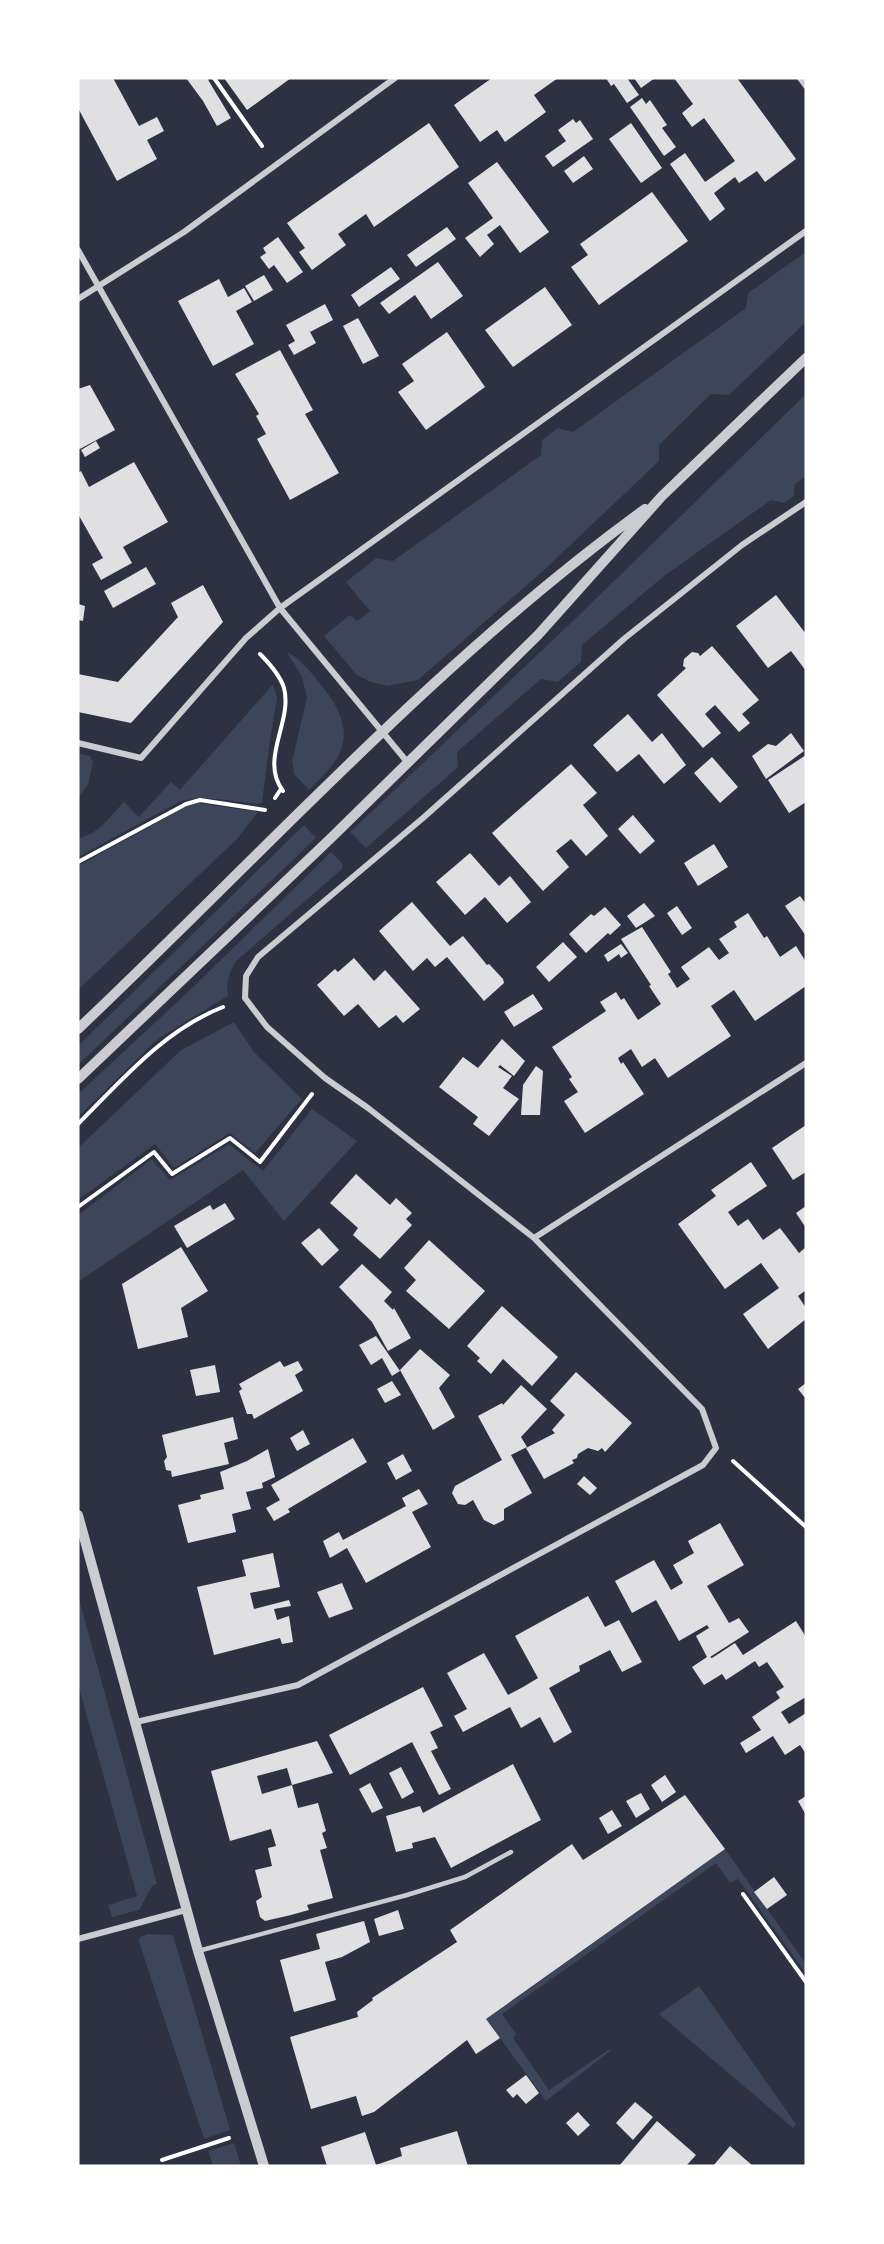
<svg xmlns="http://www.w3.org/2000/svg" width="884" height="2244" viewBox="0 0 884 2244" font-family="Raleway,sans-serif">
<rect width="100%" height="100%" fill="#2d3142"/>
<!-- green -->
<path fill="#3c4559" d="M806,252v70l-77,73 -18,-1 -52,51v16l-116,110 -125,109 -31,6 -16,-4 -14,-7 -33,-39 26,-21 7,6 13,-10 -24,-29 30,-24 17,3 148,-106 1,-15 16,-12 15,4 173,-124 2,-15z
M806,394v82l-11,8 -1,12 -10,7 -13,-3 -107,76 -82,69 -1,17 -23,20 -17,-3 -84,73 1,15 -92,81 -16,-16 223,-211z
M287,652c15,8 24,20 34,33 17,20 32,47 16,73 -7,12 -18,22 -28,32l-15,-16 -2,-13 15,-63 -5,-21z
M273,684l4,14 -7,42 -8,63 -6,1c-25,-3 -50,-9 -75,-3l-103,56v-19c19,-2 33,-23 46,-36l15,15 32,-35 9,8z
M80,754l10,2 3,6 -5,23 -10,13z
M198,803l60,9 -21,27 -159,151v-124l109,-60z
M304,825l12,13 -238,227v-19z
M331,852l11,11v6l-106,92c-7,12 -10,21 -8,35l-69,42 -81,79v-23l109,-101z
M234,1022l20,30 48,47 -47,54 -25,-20 -56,35 -19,-24 -77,56v-52l103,-98z
M312,1109l45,32 -73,80 -41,-51 -165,112v-67l74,-56 18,21 59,-36 34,27z
M78,1595l79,289 -5,2 -13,24 -27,7 -4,-12 29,-9 -59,-212z
M725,1849l81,115v10l-68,-95 -8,4 -14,-20 -214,151 14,20 -3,4 36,52 61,-41v2l-64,50 -60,-82z
M148,1934l25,1 57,195 -26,9 -65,-197 1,-5z
M699,1986l97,138 -3,4 -134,-114z
M234,2143l7,23h-28l-5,-15z"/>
<!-- building -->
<path fill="#e0e0e3" d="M78,78h35l26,48 18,-9 7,14 -17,9 10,19 -40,22 -39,-73z
M186,78h21l24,40 -14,8 -14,-25z
M224,78h67l-44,32z
M492,78h66l-24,17 12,17 -41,30 -8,-12 -17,12 -26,-37z
M606,78h21l12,17 -12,8 -13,-19 -3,2z
M634,78h21l-14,10z
M674,78h63l59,81 -31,23 -8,-11 -18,12 -4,-6 -21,16 11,16 -15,12 -40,-57 15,-11 20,29 30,-21 -31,-43 -12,9 -10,-14 11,-9z
M642,98l4,6 4,-4 17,25 -5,3 14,19 -12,9 -34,-49z
M573,119l3,4 4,-3 13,19 -40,28 -8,-11 21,-15 -8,-11z
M429,123l30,44 -85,60 -8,-13 -28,20 8,11 -34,25 -13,-18 6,-4 -18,-25z
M631,123l31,45 -21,15 -32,-44z
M584,156l9,13 -20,14 -9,-12z
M497,162l52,70 -29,21 -20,-28 -13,10 7,9 -14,13 -15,-19 28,-20 -25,-35z
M652,192l36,49 -89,64 -28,-38 17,-12 -8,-11z
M447,227l9,12 -40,28 -9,-12z
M278,237l25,35 -16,11 -13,-18 -5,4 -9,-12 6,-4 -3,-5z
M438,262l25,34 -32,23 -16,-24 -26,19 -9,-11z
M391,267l9,12 -41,28 -8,-12z
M264,275l9,15 -19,11 -9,-15z
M219,279l9,18 16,-9 8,14 -16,9 18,33 -41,22 -35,-65z
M545,287l27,38 -59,42 -28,-37z
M325,304l8,16 -23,12 6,11 -22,12 -6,-10 7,-4 -9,-16z
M358,318l21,38 -16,8 -20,-38z
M447,332l38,55 -59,43 -28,-38 16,-11 -12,-17z
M280,350l33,60 -8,4 34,59 -49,27 -33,-61 9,-5 -10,-18 3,-2 -24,-40z
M90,385l25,45 -37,20v-61z
M96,441l4,7 -15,9 -4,-7z
M134,462l34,60 -45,25 9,16 -31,17 -9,-16 11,-6 -25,-44v-41l3,-2 8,16z
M146,567l10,17 -43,24 -9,-17z
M203,585l20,37 -92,101 -53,-11v-38l40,8 60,-65 -7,-14z
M776,595l30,39v37l-15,-20 -23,17 -32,-42z
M78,604l7,2 -2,15 -5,-1z
M712,646l47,54 -17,14 8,9 -11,9 -24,-27 -10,9 16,19 -18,15 -46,-53 27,-25 2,-2 -3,-2 1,-7 8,-7 6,1 2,3z
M628,714l24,28 10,-9 24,32 -22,19 -25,-30 -22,18 -24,-27z
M791,733l13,18 -38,28 -14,-23 16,-12 8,2z
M806,755v47l-17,11 -21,-33z
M712,757l26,30 -18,16 -26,-30z
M571,764l26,29 -14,12 25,31 -22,20 -15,-17 -15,12 13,16 -26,24 -51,-58z
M633,815l22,26 -15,13 -22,-25z
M714,844l14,23 -30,19 -14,-23z
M470,853l29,33 11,-10 21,26 -24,21 -22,-26 -20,18 -29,-33z
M800,896l6,8v32l-21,-30z
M412,902l38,44 13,-10 24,29 2,-1 14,15 1,4 -20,18 -37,-44 -12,10 -8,-9 -14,13 -34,-40z
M644,903l11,13 -19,12 -9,-12z
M677,906l15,22 -10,7 -15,-22z
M605,907l16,18 -11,10 -2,-2 -22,20 -17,-19 22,-20 3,2z
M748,913l16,25 3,-2 13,21 16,-11 10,16v24l-51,35 -21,-31 -23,16 20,30 -63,42 -13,-20 -13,9 -11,-18 -13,9 3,6 2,-2 21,32 -59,39 -21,-32 14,-9 -9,-13 3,-2 -20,-30 54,-36 -6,-9 16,-10 5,8 3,-2 14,22 23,-16 -12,-18 2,-1 -30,-46 21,-12 29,45 -3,2 9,14 13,-9 -9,-12 28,-20 10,13 10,-7 -10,-14 18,-12 -3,-5z
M563,942l14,15 -28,25 -13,-15z
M621,944l7,9 -7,5 -2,-4 -11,8 -4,-7z
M354,958l20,23 11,-11 35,39 -17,14 -7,-8 -17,13 -21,-24 -14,12 -27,-31 18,-16 3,3z
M533,994l10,15 -29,18 -10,-15z
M502,1039l23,22 -11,15 -14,-11 -2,2 14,9 -9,12 16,11 -30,37 -16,-12 5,-7 -39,-30 24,-30 15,11z
M536,1066l7,5 -3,44h-19l2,-30z
M806,1125v47l-13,8 -21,-32z
M751,1162l16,24 -39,26 10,14 10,-7 15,21 17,-12 19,25 7,-6v43l-8,6 8,12v11l-38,30 -25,-35 36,-26 -18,-25 -36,26 -47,-65 38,-28 -5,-6z
M356,1174l34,31 6,-7 16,15 -6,6 6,6 -32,34 -27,-24 5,-7 -28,-25z
M225,1203l10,16 -48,29 -13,-22 36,-21 3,5z
M806,1206v22l-10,-15z
M319,1228l20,22 -17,16 -21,-23z
M429,1240l56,51 -36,38 -43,-38 10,-11 -12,-12z
M181,1247l27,44 -27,17 7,29 -50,12 -16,-65z
M362,1264l30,28 -8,9 9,9 1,-2 17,30 -23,13 -16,-29 -33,-35z
M502,1306l56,51 -26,29 -29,-27 -12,15 -14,-13 3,-3 -13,-12z
M376,1336l24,35 -8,5 -10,-18 -11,7 -12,-20z
M420,1349l30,26 -11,13 16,29 -22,13 -33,-60z
M280,1361l4,6 14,-6 5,9 -8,5 8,16 -49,28 -2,-5h-5l-8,-23 3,-2 -3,-5z
M215,1365l5,27 -24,4 -6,-26z
M576,1372l56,51 -27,29 -3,-4 -4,3 -10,-3 -10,6 -1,4 -5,2 2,3 -30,16 -18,-31 29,-15 -3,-3 13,-15 -15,-14z
M392,1381l9,14 -16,8 -8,-14z
M806,1383v16l-8,-10z
M521,1385l26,24 -26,28 6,10 -16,8 21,38 -28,16v11l-10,5 -10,-5 -11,-20 -8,5 -7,-1 -6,-11 3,-7 47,-26 -24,-44 24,-13 1,2z
M233,1417l5,22 -14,4 5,21 -57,13 -1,-6 -5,-1 -2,-9 3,-4 -5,-22z
M303,1430l7,14 -13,7 -7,-13z
M353,1438l14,24 -79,47 2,3 -16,9 -8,-13 14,-8 -9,-15z
M268,1449l7,28 -13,6 1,5 -17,4 5,17 -19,5 4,18 -48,11 -10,-38 23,-6 -1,-4 24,-6 -4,-17 27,-11z
M403,1454l9,17 -16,9 -9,-17z
M584,1476l13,12 -7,7 -13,-11z
M419,1489l9,15 -16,8 19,35 -65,36 -19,-35 -17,10 -7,-17 16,-9 4,8 63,-34 -4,-8z
M720,1523l24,42 -37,21 22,37 10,-5 10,14 -39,25 2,1 23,-15 8,12 53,-34 10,16v60l-25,15 8,12 17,-11v41l-6,-9 -15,10 -12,-19 -27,17 -6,-10 21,-13 -9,-13 28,-19 -4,-6 8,-5 -17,-25 -8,5 -4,-6 -29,19 -4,-6 -18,11 -12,-18 15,-10 -11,-21 13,-8 -2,-3 -28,16 -23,-41 -24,13 -17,-32 39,-21 17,30 12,-7 -10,-18 21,-12 -6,-12z
M273,1553l7,34 -30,6 4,16 35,-9 2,6 -17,3 3,11 12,-4 4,26 -11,2 -2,-6 -66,17 -17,-68 49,-11 -4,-16z
M342,1583l11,26 -24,9 -12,-26z
M588,1596l17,31 14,-7 23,42 -20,10 -12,-22 -31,16 1,5 -31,17 23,44 -18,11 -14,-26 -19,11 -11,-21 -47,25 -9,-16 13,-7 -20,-36 37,-20 24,42 15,-8 15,-9 -23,-42z
M423,1687l20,39 -13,6 8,16 -7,3 20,38 -12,6 -27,-53 -62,33 -21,-40z
M317,1741l16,32 -41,12 -5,-17 -30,8 5,18 30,-9 6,23 20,-5 8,28 -4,2 5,15 -7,2 13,48 -26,7 2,5 -18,5 -26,6 -5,-4 -4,-16 6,-4 -7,-27 17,-4 -4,-18 8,-2 -5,-17 -41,12 -19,-70z
M513,1764l28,56 -90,48 -16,-31 -23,6 1,5 -17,4 -10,-36 34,-10 3,7z
M401,1767l13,25 -12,7 -13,-26z
M665,1775l11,17 -14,10 -11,-17z
M370,1783l13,25 -11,5 -13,-24z
M641,1793l9,16 -14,9 -10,-17z
M685,1795l40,54 -239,170 14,19 -24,16 -9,-14 -93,72 -12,4 -6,-20 -45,13 -21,-72 68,-20 -1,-5 16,-12 -1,-2 85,-56 -7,-12 122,-86 11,16z
M806,1796v19l-8,-14z
M612,1810l10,16 -14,8 -9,-16z
M774,1877l13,18 -20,14 -13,-17z
M398,1910l6,19 -25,7 -5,-17z
M364,1921l6,21 -28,15 -17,5 11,38 -42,12 -14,-52 40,-11 -4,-15z
M526,2075l13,18 -13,11 -9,-10 -4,4 -7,-8z
M635,2102l18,15 -20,23 -17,-17z
M578,2112l12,13 -12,11 -12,-13z
M657,2121l39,34 -10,11h-67z
M457,2131l11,35h-141l-6,-19 44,-15 11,33 26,-9 -2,-8z
M730,2146l23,20h-40z"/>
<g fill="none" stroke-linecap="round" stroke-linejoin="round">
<!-- path -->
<path stroke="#fff" stroke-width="4" d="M214,78l48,68
M260,654c9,9 20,21 24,34 9,34 -25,71 -1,103
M275,798l6,-9
M78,862l108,-58 14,-4 65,10
M78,1124c44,-44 86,-94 145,-117
M78,1207l76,-55 18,22 58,-36 30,24 52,-68
M733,1461l73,66
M743,1894l63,88
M162,2160l67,-22"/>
<!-- service -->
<path stroke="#caccd0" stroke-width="4.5" d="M198,1951l209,-56 58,-18 46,-25"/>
<!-- minor -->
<path stroke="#caccd0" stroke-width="6" d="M800,78l6,8
M78,250l202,358 128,155
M78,299l106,-67 211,-154
M78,743l63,15 105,-120 34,-30 526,-377
M534,1238l272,-175
M136,1722l162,-37 405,-220 13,-17 -14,-39 -168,-171 -166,-130 -43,-30 -58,-51 -22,-29 1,-22 12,-19 165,-139 202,-180 117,-93 64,-43
M78,1939l108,-29"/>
<!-- tertiary -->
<path stroke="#caccd0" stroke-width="10" d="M78,1029c186,-176 359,-369 567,-520
M78,1079l252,-240 208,-204 124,-139 144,-138
M78,1515l120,436 66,215"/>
</g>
<!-- border -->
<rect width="884" height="2244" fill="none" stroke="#ffffff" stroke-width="159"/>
</svg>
